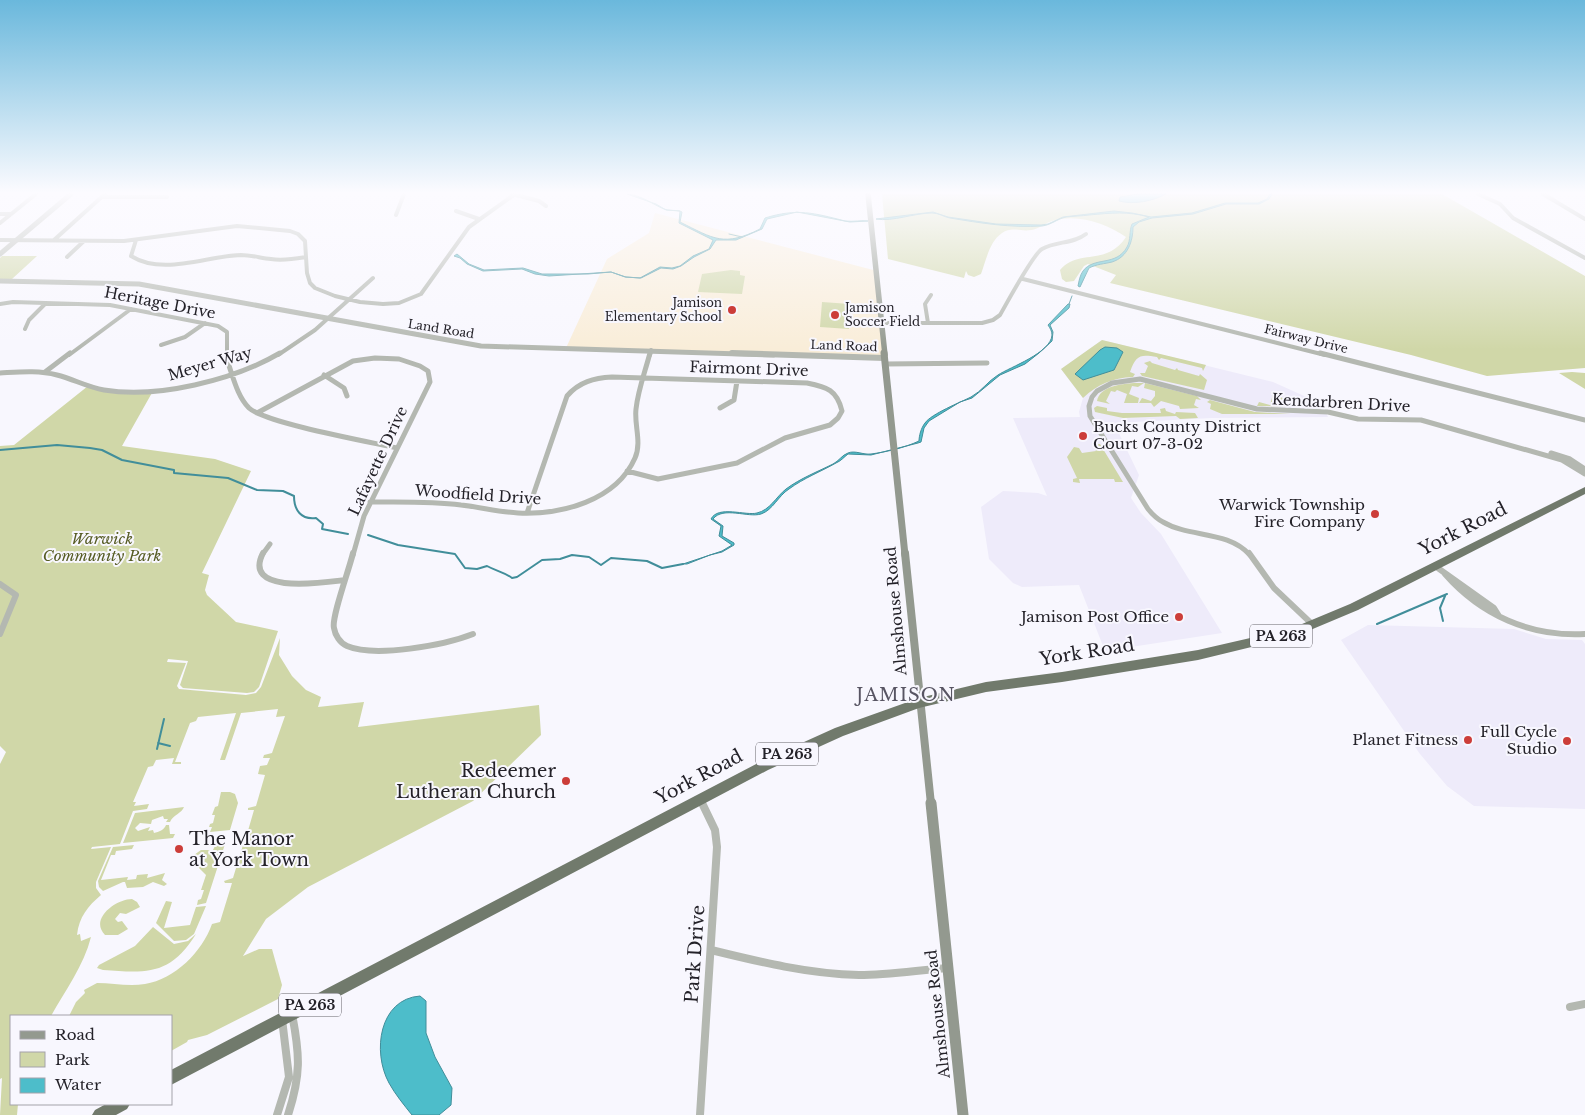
<svg xmlns="http://www.w3.org/2000/svg" width="1585" height="1115" viewBox="0 0 1585 1115" font-family="'Libre Baskerville',serif">
<rect width="100%" height="100%" fill="#f8f7fe"/>
<!-- built -->
<path fill="#eeebfa" d="M1102,340l171,42 49,22 6,13 -116,1 -98,5 25,52 -8,23 10,15 20,21 61,99 -117,18 -26,-66 -57,2 -9,-4 -24,-24 -8,-52 22,-16 35,2 9,3 -34,-78 67,-1 -1,-5 4,-14 -22,-29z
M1368,625l146,4 32,10 36,1 3,4v165l-111,-3 -27,-20 -27,-32 -79,-114z"/>
<!-- education -->
<path fill="#f9edd8" d="M655,213l222,58 7,87 -318,-10 41,-89 42,-26z"/>
<!-- green -->
<path fill="#d0d7a8" d="M882,194h560l143,82v92l-98,8 -76,-21 -301,-72 6,-8 -28,-11 -4,2 -10,15 -8,1 -4,-3 -2,-9c19,-22 46,-3 66,-33 -20,-14 -49,-24 -74,-16 -7,2 -13,8 -21,9 -11,2 -19,-4 -29,3 -13,9 -16,28 -21,41l-7,3 -6,-2 -2,-4 -2,7 -76,-19z
M2,256h35l-25,23h-12v-21z
M731,270l9,1v4l5,1 -3,18 -44,-2 4,-18z
M822,302l28,2 -1,25 -29,-2z
M1102,340l104,25 -3,6 -1,-3 -41,-10 -2,2 -2,-3c-17,-3 -21,-2 -27,15l5,2 -2,3c-21,1 -35,7 -50,21l-22,-29z
M1150,361l2,2 23,7 2,-2 1,2 21,6 1,-2 7,6 -3,10 -62,-14 -2,-3h5l3,-7 -4,-3z
M1572,372l13,1v16l-26,-16z
M1134,383h10l-6,4 -6,-1 -3,8 10,4 -1,5h-14l3,-9 -10,-4 -2,2 -4,-1 -5,10 4,3 -13,-3c3,-15 24,-17 37,-18z
M1145,383l52,13 4,4 -5,-1 -2,6 5,3 -19,1 -1,-3 -18,-5 -7,6 -3,-4h-12l3,-5 9,3 4,-5v-5l-11,-3z
M88,386l11,4 54,1 -31,55 93,13 36,12 -49,102 7,2 -4,15 2,5 29,27 42,9 -19,56 -5,5 -7,1 -64,-5 -3,-3 8,-24 -20,-2 -1,3 19,1 -9,23 2,3 67,6 10,-2 5,-6 19,-49 -1,17 13,21 14,14 15,7 -3,10 46,-5 -6,25 181,-22 2,30 -68,66 -165,86 -42,32 -23,37 16,-7h13l10,36 -4,14 -71,36 -19,5 -1,2 -16,9v-35h-102l7,-14 9,-9 -1,-3 13,-7c16,0 32,4 48,1 30,-5 57,-32 67,-60l8,-2 12,-39h-7l-1,-2 9,-3 10,-33h-6v-2l8,-2 9,-31h-6v-2l8,-2 9,-31 -7,-1 2,-8 7,-1 3,-7h-7l1,-3 8,-2 13,-37 -9,1 2,-8 -37,4 -16,47h-5l16,-47 -38,4 -2,4 -6,2 -15,39h6v2h-9l2,-6 -18,2 -3,6 -5,1 -15,35h3l-2,4 15,-2 -2,5 -14,2 -13,33 -28,3 -1,2 20,-2 -15,35v6l5,7c-13,11 -22,22 -24,40l3,-1 1,7 10,-4c-7,28 -26,54 -40,79h-40v88h7l-1,11h-17l2,-37 -2,1v-315l6,-12 -6,-6v-300l14,-1z
M1270,392l27,13 4,-2 4,4 -48,-1 2,-4 11,3 3,-11z
M1210,400l45,12 36,2h-69l-12,-5 1,-5 -4,-2z
M1097,406l10,2v3l15,2h39l-1,-4 5,-1 1,3 9,3 1,-2 19,1 3,5 -18,1 -4,-3 -53,2 -28,-6 -1,-4z
M1100,444l23,38h-8l-1,-3h-35l1,4 -7,-1v-3l4,-1 -10,-21 7,-10 5,1 3,5 14,-2 -3,-6z
M221,792h9l5,2 3,9 -8,27 -20,2 2,-5h-3l1,-3 3,-1 2,-8h-3l3,-8 3,-1z
M184,807c-2,6 -11,8 -14,15h-4l2,-3h-4l-1,-3 -11,4 -1,4 -11,-1 -5,5 3,3 12,-4 -2,4 5,-1 1,3c5,-1 10,-3 12,-8h3l1,9h5l-2,4 -50,5 12,-30z
M225,844l-19,59 -9,2 1,-5 3,-1 3,-9h-3l5,-15 -8,-8 3,-3 -7,-9 7,-5h12l2,-4z
M134,845l-2,4 -16,2 -1,4h-4l-10,25 27,-3 -1,3 9,-1 1,-4 11,-1 -1,4 18,-5 -3,7 5,4 -3,2 -11,-4 -10,5 -16,1 -2,-6h-2l-20,9 -4,-4 -1,-6 15,-34z
M132,899l5,3 3,5 -14,7 -6,-1 -5,6 3,3 4,-1 6,8 -10,6h-13c-16,-16 11,-36 27,-36z
M166,901l6,1 -8,26 26,-3 6,-18 10,-1 -12,28 -8,6 -12,1 -18,-18z
M153,927l21,17 14,-3 8,-7c-26,42 -50,39 -93,36l-6,-2 2,-3 36,-19z"/>
<!-- water -->
<path fill="#4dbdca" stroke="#418e9a" d="M627,194c14,1 25,10 37,15 5,2 11,1 16,2l2,1 -2,10c34,17 44,25 80,7l5,-11c32,-10 49,-5 80,3 8,1 17,-1 23,0l-18,1 -53,-10 -30,7 -5,10 -26,11h-20l-6,9 -16,8 -13,9 -8,3 -12,-1 -20,10 -16,-1 -14,-5 -62,4 -14,-2 -13,-5 -39,2 -16,-7 -7,-6 -6,-2 3,-2 12,10 15,6 39,-2 19,6h46l23,-2 15,5 14,1 20,-11 12,1 8,-2 13,-10 16,-7 4,-9 -34,-17 1,-12 -14,-1 -10,-6z
M1138,194h28c-13,7 -32,11 -47,7l1,-4z
M1270,194h2l-3,5 -10,5h-33l-33,10 -41,4 -13,4 -6,5c0,14 -5,30 -21,35 -8,2 -15,2 -23,6l-9,19 -2,-1c1,-5 2,-11 5,-15 11,-15 33,-4 44,-24 4,-7 2,-16 5,-23l17,-7c-21,-6 -38,-4 -60,-2 -7,1 -15,1 -23,2 -9,2 -15,8 -24,9 -31,2 -62,-3 -92,-8 -6,-1 -11,-5 -18,-5 -18,0 -39,9 -56,6l57,-7 15,5 48,7 45,1 7,-1 15,-7 51,-6 18,2 19,4 41,-4 33,-10h33l9,-4z
M1068,304h2l-1,4 -19,17 3,7 -1,9 -13,12 -14,11 -25,11 -28,23 -12,4 -31,19 -5,7 -3,14 -3,1 -47,12 -23,-1c-4,3 -7,7 -12,9 -16,9 -32,15 -47,26 -11,7 -16,21 -28,25 -13,4 -38,-8 -48,5l10,7 -1,10 12,7v2l-12,7 -12,3 -23,9h-4l39,-13 10,-6 -13,-9 2,-10 -10,-7c7,-14 35,-3 46,-6 13,-3 19,-16 29,-24 15,-11 31,-17 47,-25 6,-3 9,-9 15,-11 7,-3 15,2 23,1 15,-2 33,-6 48,-13 0,-5 2,-13 6,-18 6,-9 36,-21 46,-26 11,-6 17,-16 27,-22 12,-8 53,-22 54,-40 0,-4 -2,-7 -4,-10z
M1105,347l12,1 6,4 -9,18 -31,10 -8,-6 25,-24z
M420,996l6,5v32l9,24 17,31 -1,17 -12,10h-27c-8,-10 -17,-21 -23,-32 -17,-31 -10,-84 31,-87z"/>
<g fill="none" stroke-linecap="round" stroke-linejoin="round">
<!-- stream-far1 -->
<path stroke="#418e9a" stroke-width="1" d="M729,234l13,3
M1069,304l3,-8"/>
<!-- stream -->
<path stroke="#418e9a" stroke-width="2" d="M0,450l57,-5 33,3 12,2 20,10 52,10v3l54,5 29,12 26,1 11,5c0,14 7,24 22,22l7,6 -1,5 26,5
M368,535l30,10 57,9 10,14 12,1 10,-3c9,5 17,6 25,12l5,-1 25,-17 18,-1 12,-4 17,2 12,8 10,-7 36,3 15,7 21,-4
M1443,621l-3,-13 5,-12
M1377,624l70,-30
M158,743l12,3
M157,749l7,-30"/>
<!-- minor-far3 -->
<path stroke="#b4b8b1" stroke-width="4" d="M512,194l27,7 7,5
M1478,194l22,10 13,14 72,40
M1543,194l42,25
M102,197h65
M456,211l23,8
M0,214h11
M396,215l8,-21
M0,223l36,-29
M0,240l124,1 113,-15 53,5 8,3 7,7 2,32 3,10 5,5 20,8 25,6 23,2 16,-1 22,-9 48,-67 46,-33
M54,240l51,-46
M136,240l-5,16c32,20 75,0 110,-1 10,0 20,3 30,4 12,2 23,0 35,-2
M67,257l17,-16
M1023,279l302,76
M0,304l13,-2 97,3 108,21 9,6v23
M881,323h101l11,-3 7,-5c7,-12 33,-61 42,-66 14,-8 31,-5 44,-15
M928,323l-3,-19 6,-9
M25,329l4,-9 17,-17
M161,345l24,-8 20,-14
M69,355l62,-46
M278,355l37,-25 58,-52
M650,355l1,-5"/>
<!-- minor-far2 -->
<path stroke="#b4b8b1" stroke-width="5" d="M227,353v7c6,16 10,36 22,48 16,15 121,34 148,40
M1320,353l265,67
M885,364l102,-1
M45,372l25,-19
M0,373c19,-1 38,-3 57,2 16,4 30,12 47,15 53,9 130,-10 176,-37
M324,375l20,13 3,8
M720,408l14,-8 3,-19
M257,413l96,-52 22,-3 24,1 21,7 8,5 2,11 -66,134 -11,39
M1551,453l19,6 15,10
M370,502c31,0 61,-1 91,3 19,2 38,7 57,8 43,2 98,-12 117,-55 7,-16 -1,-33 1,-49 2,-19 9,-37 14,-56
M527,513l40,-117c12,-14 27,-18 45,-19l195,6c20,4 30,7 35,28l-4,7 -8,7 -45,13 -48,25 -79,16 -31,-8
M262,555l8,-11
M1250,555c-23,-25 -60,-17 -87,-33 -6,-3 -11,-8 -15,-13l-58,-93 -1,-10 3,-9 5,-6 15,-8 28,-4 117,30 71,3 30,7 63,1 141,40 23,14"/>
<!-- minor-far1 -->
<path stroke="#b4b8b1" stroke-width="6" d="M263,553c-22,43 64,29 82,27
M353,553c-3,14 -22,65 -19,75 1,7 6,15 13,18 28,12 98,-1 126,-12
M1249,553l25,35 39,37
M1435,566l59,42 5,8
M1445,574c36,41 85,63 140,60
M0,584l16,11 -16,39
M700,799l2,5"/>
<!-- minor -->
<path stroke="#b4b8b1" stroke-width="8" d="M711,950c49,12 98,24 148,25 30,0 60,-5 89,-7
M1570,1007l15,-3
M277,1115l12,-38 -7,-58
M288,1115c13,-40 12,-60 4,-101
M700,1115l17,-268 -2,-17 -13,-27"/>
<!-- tertiary-far1 -->
<path stroke="#b4b8b1" stroke-width="5" d="M0,254l71,-60
M0,281l139,3 342,62 293,9"/>
<!-- tertiary -->
<path stroke="#b4b8b1" stroke-width="6" d="M732,353l152,5"/>
<!-- secondary-far3 -->
<path stroke="#93998f" stroke-width="5.5" d="M868,194l17,161"/>
<!-- secondary-far2 -->
<path stroke="#93998f" stroke-width="7" d="M884,353l21,202"/>
<!-- secondary-far1 -->
<path stroke="#93998f" stroke-width="8" d="M905,553l26,251"/>
<!-- secondary -->
<path stroke="#93998f" stroke-width="11" d="M931,803l32,312"/>
<!-- trunk -->
<path fill="#717a6c" fill-rule="evenodd" d="M1585,487v7l-227,116 -62,26 -98,24 -136,22 -76,10 -67,16 -76,28 -75,34 -597,315v-15l589,-308 75,-34 84,-30 67,-16 76,-10 136,-22 92,-21 60,-25z
M106,1104h24l-3,5 -11,6h-24l3,-5z"/>
</g>
<!-- sky -->
<linearGradient id="sky" x2="0" y2="1"><stop stop-color="#6ab8dc"/><stop offset="0.55" stop-color="#fcfbff"/><stop offset="1" stop-color="#fcfbff" stop-opacity="0"/></linearGradient>
<rect width="1585" height="350" fill="url(#sky)"/>
<!-- markers -->
<g fill="#cc3d39" stroke="#f8f7fe" stroke-width="2">
<circle cx="732" cy="310" r="5"/>
<circle cx="835" cy="315" r="5"/>
<circle cx="1083" cy="436" r="5"/>
<circle cx="1375" cy="514" r="5"/>
<circle cx="1179" cy="617" r="5"/>
<circle cx="1468" cy="740" r="5"/>
<circle cx="1567" cy="741" r="5"/>
<circle cx="566" cy="781" r="5"/>
<circle cx="179" cy="849" r="5"/>
</g>
<g text-anchor="middle" stroke-width="4" stroke-linejoin="round" paint-order="stroke">
<!-- far-poi labels -->
<g font-size="12" fill="#242229" stroke="#f8f7fe" text-anchor="end">
<text x="722" y="307">Jamison<tspan x="722" dy="14">Elementary School</tspan></text>
<text x="845" y="312" text-anchor="start">Jamison<tspan x="845" dy="14">Soccer Field</tspan></text>
</g>
<!-- far-street labels -->
<g font-size="12" fill="#242229" stroke="#f8f7fe">
<text transform="translate(441 329) rotate(9)" y="4">Land Road</text>
<text transform="translate(1306 339) rotate(14)" y="4">Fairway Drive</text>
<text transform="translate(844 346) rotate(2)" y="4">Land Road</text>
</g>
<!-- shield labels -->
<g fill="#f8f7fe" stroke="#646269" stroke-width="1">
<rect x="1250" y="624.5" width="62" height="23" rx="4"/>
<rect x="756" y="742.5" width="62" height="23" rx="4"/>
<rect x="279" y="993.5" width="62" height="23" rx="4"/>
</g>
<g font-size="14" font-weight="bold" fill="#242229">
<text x="1281" y="641">PA 263</text>
<text x="787" y="759">PA 263</text>
<text x="310" y="1010">PA 263</text>
</g>
<!-- street labels -->
<g font-size="15" fill="#242229" stroke="#f8f7fe">
<text transform="translate(160 303) rotate(11)" y="5">Heritage Drive</text>
<text transform="translate(210 364) rotate(-16)" y="5">Meyer Way</text>
<text transform="translate(749 369) rotate(2)" y="5">Fairmont Drive</text>
<text transform="translate(1341 403) rotate(3)" y="5">Kendarbren Drive</text>
<text transform="translate(378 461) rotate(-65)" y="5">Lafayette Drive</text>
<text transform="translate(478 495) rotate(4)" y="5">Woodfield Drive</text>
<text transform="translate(896 611) rotate(-95)" y="5">Almshouse Road</text>
<text transform="translate(938 1014) rotate(-96)" y="5">Almshouse Road</text>
</g>
<!-- poi labels -->
<g font-size="15" fill="#242229" stroke="#f8f7fe" text-anchor="end">
<text x="1093" y="432" text-anchor="start">Bucks County District<tspan x="1093" dy="17">Court 07-3-02</tspan></text>
<text x="1365" y="510">Warwick Township<tspan x="1365" dy="17">Fire Company</tspan></text>
<text x="1169" y="622">Jamison Post Office</text>
<text x="1557" y="737">Full Cycle<tspan x="1557" dy="17">Studio</tspan></text>
<text x="1458" y="745">Planet Fitness</text>
</g>
<!-- park labels -->
<g font-size="15" font-style="italic" fill="#565c24" stroke="#f8f7fe">
<text x="102" y="544">Warwick<tspan x="102" dy="17">Community Park</tspan></text>
</g>
<!-- near-street labels -->
<g font-size="18" fill="#242229" stroke="#f8f7fe">
<text transform="translate(1463 529) rotate(-27)" y="6">York Road</text>
<text transform="translate(1087 652) rotate(-9)" y="6">York Road</text>
<text transform="translate(699 777) rotate(-28)" y="6">York Road</text>
<text transform="translate(695 954) rotate(-86)" y="6">Park Drive</text>
</g>
<!-- quarter labels -->
<g font-size="18" letter-spacing="1" fill="#585563" stroke="#f8f7fe">
<text x="906" y="701">JAMISON</text>
</g>
<!-- near-poi labels -->
<g font-size="18" fill="#242229" stroke="#f8f7fe" text-anchor="end">
<text x="556" y="777">Redeemer<tspan x="556" dy="21">Lutheran Church</tspan></text>
<text x="189" y="845" text-anchor="start">The Manor<tspan x="189" dy="21">at York Town</tspan></text>
</g>
</g>
<!-- legend -->
<rect x="10" y="1015" width="162" height="90" fill="#f8f7fe" stroke="#a3a2a9"/>
<rect x="20" y="1031" width="25" height="8" fill="#93998f" stroke="#a3a2a9"/>
<text x="55" y="1040" font-size="15" fill="#242229">Road</text>
<rect x="20" y="1052" width="25" height="15" fill="#d0d7a8" stroke="#a3a2a9"/>
<text x="55" y="1065" font-size="15" fill="#242229">Park</text>
<rect x="20" y="1078" width="25" height="15" fill="#4dbdca" stroke="#a3a2a9"/>
<text x="55" y="1090" font-size="15" fill="#242229">Water</text>
</svg>
